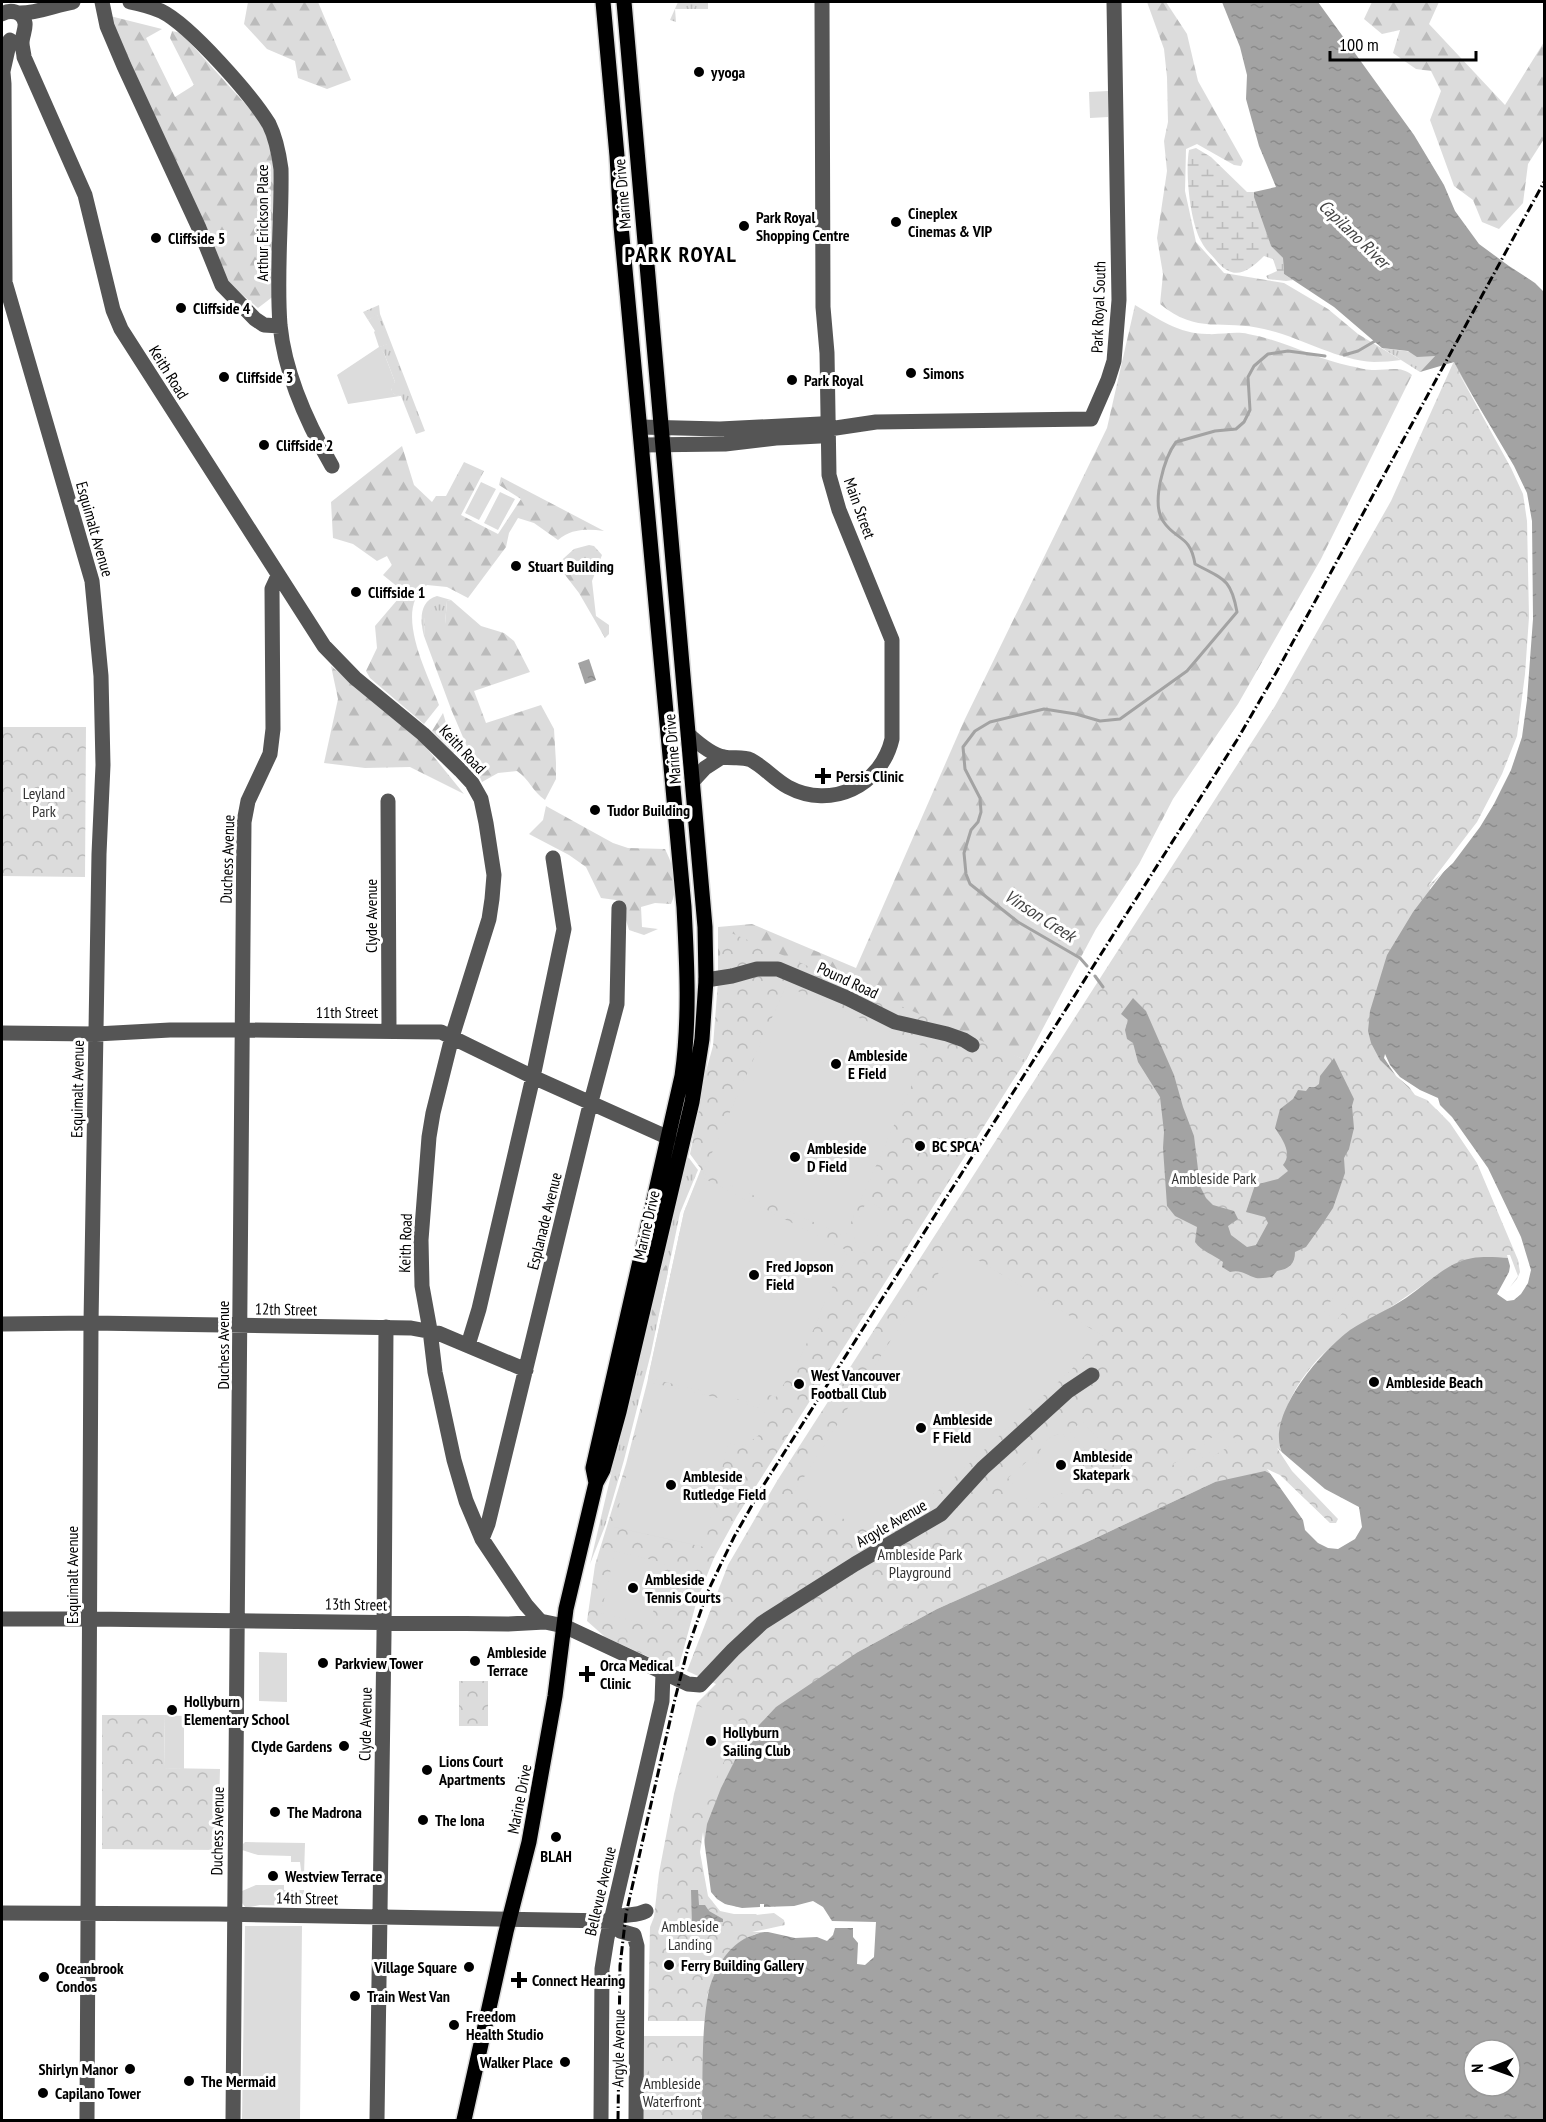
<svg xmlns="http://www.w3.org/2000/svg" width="1546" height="2122" viewBox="0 0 1546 2122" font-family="'PT Sans Narrow',sans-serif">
<defs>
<pattern id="grass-tufts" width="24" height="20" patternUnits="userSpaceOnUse" patternTransform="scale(1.5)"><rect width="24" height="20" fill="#dcdcdc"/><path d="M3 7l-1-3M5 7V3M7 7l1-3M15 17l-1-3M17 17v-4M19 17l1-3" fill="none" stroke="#bbb"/></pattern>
<pattern id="forest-firs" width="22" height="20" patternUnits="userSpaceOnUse" patternTransform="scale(1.5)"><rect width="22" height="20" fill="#dcdcdc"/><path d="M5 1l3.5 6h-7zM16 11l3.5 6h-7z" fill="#bbb"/></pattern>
<pattern id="wetland-marsh" width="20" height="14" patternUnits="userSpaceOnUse" patternTransform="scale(1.5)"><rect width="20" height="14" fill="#dcdcdc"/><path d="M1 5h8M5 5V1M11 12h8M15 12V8" fill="none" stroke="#bbb"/></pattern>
<pattern id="park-crowns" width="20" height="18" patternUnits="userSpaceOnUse" patternTransform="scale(1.5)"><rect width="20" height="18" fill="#dcdcdc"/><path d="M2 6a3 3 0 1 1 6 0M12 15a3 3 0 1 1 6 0" fill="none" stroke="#bbb"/></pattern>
<pattern id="water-ripples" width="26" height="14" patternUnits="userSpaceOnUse" patternTransform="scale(1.5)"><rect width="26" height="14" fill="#a3a3a3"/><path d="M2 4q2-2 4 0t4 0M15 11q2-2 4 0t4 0" fill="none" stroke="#8b8b8b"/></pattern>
</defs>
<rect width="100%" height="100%" fill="#fff"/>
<!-- grass -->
<path fill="url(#grass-tufts)" d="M678,2h30v7h-33l1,13 -6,-2z
M379,305l1,9 45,117 -9,3 -15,-38c-6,0 -10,-3 -10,-9l4,-5 -11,-29 -5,-6 8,-3 -10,-29 -9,5 -5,-8z
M1382,348l54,7 -16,17z
M437,596l14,4 -4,1 -2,23h-10l-10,-7 -1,19c-4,-15 -5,-35 13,-40z
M686,1157l3,1 9,12 -18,43 -29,140 -27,107 -19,66 -15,38z"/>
<!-- forest -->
<path fill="url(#forest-firs)" d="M248,2h70l33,78 -24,9 -29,-11 -3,-17 -28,-12 -23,-25z
M1147,2h19l21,32 11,47 45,80 -2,5 -7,-1 -37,-21 -11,5 -1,42 11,51 28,31 60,10 44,26 30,25 43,26c-8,1 -18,2 -27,2 -38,-2 -73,-25 -110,-33 -41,-10 -67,6 -104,-25l3,-30 -6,-36 10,-67 -3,-30 4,-19 -1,-45 -3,-28z
M1372,2h67l-10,22 76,81 39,-63v97l-16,25 -5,39 -24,26 -17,-7 -9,-22 -19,-14 -24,-66 11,-29 -10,-20 -15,-2 -23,-16 7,-23 -18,4 -18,-15z
M110,16l52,13 -16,9 29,59 19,-12 -24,-47 2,-7 9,2 78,86 12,28 6,20 -2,128 -17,13 -30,-25 -25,-53z
M1135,305c22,13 44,29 72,29 13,1 28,-3 41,0 35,6 67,25 102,32 7,1 15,4 22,4 14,1 28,-5 40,5l-91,184 -83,145 -65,95 -34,65 -43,65 -70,131 -86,-32 -222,-55v-46l34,-3 104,44 108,-247 143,-293z
M402,446l12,39 18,17 4,-6h10l18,-34 20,9 -23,44 37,19 23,-35 -22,-14 2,-8 103,54c-16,-2 -32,-3 -46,9l-24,-17 -16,-5 -9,15 -3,14 -38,51 -21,-11 -20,-2c-35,24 1,89 12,120l-15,19 -54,-46 -4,-7 11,-23 -2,-22 29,-34 -21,-17 9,-10 -5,-9 -10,5 -24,-17 -20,-6 -2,-36z
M589,545l5,1 8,9 -10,26 4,35 13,9v9l-4,4 -26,-45 -20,-26h-5l20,-18z
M451,600l30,26 23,7 10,8 16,31 -56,19 12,32 55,-18 13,24 2,34v16l-11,21c-12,-8 -16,-21 -28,-29l-19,2 -16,9 -31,-73 -27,-73 1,-19 4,-7 8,3 -2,11h10l2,-23z
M331,666l86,70 47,58 -54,-27 -45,1 -41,-5 14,-64z
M443,713l11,37v3l-22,-22z
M546,806l67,37 15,5 37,1c9,18 14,37 6,55l-16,-1 -14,4 1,20 16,2 -14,6 -15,-5 -6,-20 -7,-10 -15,-2 -15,-31 -17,-12 -40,-21 14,-14z
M665,1265l2,1 1,6 -11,50h-2l-5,-12 6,-26z"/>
<!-- wetland -->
<path fill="url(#wetland-marsh)" d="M1196,148l15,9 36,35h7l17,54 12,12 1,16 9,6 -7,1 -18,-2 -2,-3 11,-5 -4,-12 -9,-3c-17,17 -31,26 -49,3 -5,-6 -11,-11 -14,-18 -11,-20 -16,-69 -12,-91z"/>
<!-- park -->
<path fill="url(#park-crowns)" d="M1454,361l72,132 6,124 -12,120 -40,87 -50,64 2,213 19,22 28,39 42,97 2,13 -10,17 -75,-15c-27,20 -55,38 -83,57 -11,8 -24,15 -33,24 -24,24 -45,60 -42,94l61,71 -8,7 -118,-45 -130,61 -148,66 -79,43 -85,260 13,7v9l-31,6 -18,10 -11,12 -18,36 -3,29h-57l2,-94 4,-10 5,-44 15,-79 23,-91 19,-19 -29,-13 41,-106 49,-84 498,-775 116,-205z
M2,727h84l-1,150 -83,-1z
M722,929l304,131 -289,456 -23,42 -17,42 -18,66 -6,2 -68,-31 -18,-16 8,-56 31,-101 21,-81 37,-171 17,-43 -11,-15 16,-83 7,-25z
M459,1681h29v45h-29z
M102,1715h63l-1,53 56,1 -2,81 -116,-1z
M641,2036h64l-3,84h-62z"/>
<!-- garden -->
<path fill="#dcdcdc" d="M1108,91v26l-18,1 -1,-26z
M377,314l11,30 -8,3 4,6 11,29 -4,7 3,5 6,2 -52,8 -11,-29 42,-28 -5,-15 1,-1 -7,-11z
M481,482l15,7 -17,31 -14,-7z
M500,492l15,7 -17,31 -14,-7z
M786,986l142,62 -83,188 -142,-63z
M699,1176l145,73 3,8 -28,57 1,2 -21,43 -23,38 -7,-2 -4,3 2,8 -119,-28 36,-166z
M867,1200l24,15 -25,39c-22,-14 -7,-35 1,-54z
M963,1251l140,85 -35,37 -120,110 -25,19 -50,29 -4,1 -75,-39 126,-199 3,1 30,-42z
M1341,1288l13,10 -18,23 -13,-10z
M649,1382l116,27 -6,26 -15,11 -16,-3 -24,104 -90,-20z
M1082,1421l21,23 -13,12 -20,-24z
M1228,1428l8,14 -24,15 -9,-14z
M1059,1434h4l22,28 -4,6 3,8 -4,12 -13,7 -8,-2 -7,6 -11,4 -5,7 -28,-32 24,-21 7,9c-1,-15 3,-28 20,-32z
M1197,1449l9,13 -25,15 -8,-13z
M615,1551l50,12 -15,62 -49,-12z
M259,1652l28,1v49l-28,-1z
M698,1706l44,16 -41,90 -28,-5z
M165,1715l19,1v53l-20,-1z
M245,1842l60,1 -1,32 -2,3 -2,-16h-9v-6l-33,-1 -16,-5 1,-6z
M256,1885h28v5h20l-1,16 -43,-1 -14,3 -4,-5v-12z
M245,1926h57l-2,194h-58z
M649,2065h55v14h-55z"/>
<!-- water -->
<path fill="url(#water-ripples)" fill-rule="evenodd" d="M1222,2h96l96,133 30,50 11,26 24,33 30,22 26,17 9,9v1828h-842c1,-39 -1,-88 6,-125 3,-18 15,-41 30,-52 14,-10 31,-12 48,-15v-9l-13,-7 -36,1 -25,-12 -9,-49 4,-28 14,-36 24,-48 31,-33 82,-55 79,-43 148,-66 130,-61 50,-11 16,8 52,48 8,-7c-15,-15 -57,-54 -61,-73 -9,-38 42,-96 70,-117 18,-12 38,-20 56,-32 18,-12 33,-28 53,-36 16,-7 33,-5 50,-4l5,12 -8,20 14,-10 3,-14 -44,-104 -28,-39 -14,-13 -5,-9 -22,-12 -30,-29 -9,-17 -3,-12 2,-20 17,-56 26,-43 67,-88 40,-87 12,-120 -6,-124 -72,-131 -34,10 15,-16 -18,1 -9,-6 -26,-3 -48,-41 -50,-33 -1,-16 -12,-12 -17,-49v-5l22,-5 -17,-41 -13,-47 1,-24 -7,-28zM1474,2050h36v36h-36z
M589,659l7,21 -11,4 -7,-21z
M1133,998l13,13 28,64 9,32 11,29 6,50 6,12 7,7 21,6 4,8 -10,7 3,9 16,12 9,-2 12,-22 -3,-6 -19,-5 9,-27 23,-6 10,-8 -5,-6c10,-12 -1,-26 -8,-37l5,-19 13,-10 5,-9 8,1 3,-4h6l4,-3 1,-8 14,-18 20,41 -2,7 2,22 -5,21 -5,9 1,15 -12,35 -12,18 -15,21 -11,5c0,12 -6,17 -18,19l-5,6c-4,0 -11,2 -16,1 -10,-3 -15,-9 -26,-6l-8,-5 1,-5c-10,-8 -21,-10 -28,-20l2,-15 -22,-11 -8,-10 -4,-58 1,-16 -4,-35 -22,-35 -5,-19 -6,-4 -2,-9 3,-10 -7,-6z
M691,1890h7l1,15h6l4,6 14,8v3h-8v4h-23z"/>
<!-- pier -->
<path fill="#fff" d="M1456,368l58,98 13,27 5,28 1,98 -6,81 -5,37 -11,33 -17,34 -14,23 -27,36 -25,23 49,-64 25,-48 15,-38 8,-62 4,-57 -2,-96 -4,-27 -12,-26z
M1385,1054l5,11 10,12 20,13 18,8 2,7 12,12 36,51 33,69 10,33 -3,13 -7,11 -7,6 -7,1 -10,-7 12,-22 1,-6 -3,-11h3l8,21 -8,11 7,-8 3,-7 -2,-12 -41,-97 -27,-40 -23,-23 -12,-5 -6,-8 -13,-11 -12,-18z
M1277,1448l48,41 34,18 3,20 -7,12 -17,10 -10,-1 -10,-5 -13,-13 -2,-10 -36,-51 13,6 50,48h6l2,-4 -46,-48z
M703,1832l8,60 6,7 8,5 17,4 18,-1v-3h4v3l30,-1 19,-5 10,6 9,14 44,1 -2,35 -9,8 -8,-1 1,-21 -5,-6v-9h-18l-2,7 -6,6 -10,-4 -22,1 -27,-6h-16l33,-7 -1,-5 -10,-7 -18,2 1,-1h-23l-14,-3 -12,-15 -8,-44z"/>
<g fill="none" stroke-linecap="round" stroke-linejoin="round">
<!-- stream -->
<path stroke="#a3a3a3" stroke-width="3" d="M1344,355l14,-4 17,-10
M1087,966l-7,-8 -62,-36 -48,-38 -4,-10 -2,-21 7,-23 7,-8 3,-10 -1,-14 -15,-29 -2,-22 12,-16 15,-9 54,-13 32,5 24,7 20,-2 67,-48 50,-59c-6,-34 -14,-33 -42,-48 -5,-30 -19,-23 -32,-43 -12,-18 1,-63 13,-79l39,-11 21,-2 8,-7 6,-12 -2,-33 6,-11 14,-12 20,-3 37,5
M1095,976l8,11"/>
<!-- major casing -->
<g stroke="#dbdbdb" stroke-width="18">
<path id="major" d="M596,1483l-3,-15 89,-392c8,-56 5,-112 2,-169l-63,-681 -4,-70 -14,-154
M464,2120l42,-188 23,-90 26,-146 11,-87 30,-126 7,-13 16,-58 73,-310 10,-63 4,-59 -1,-53 -81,-925"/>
</g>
<!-- minor -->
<path stroke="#555" stroke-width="15" d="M102,2l5,24 17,40 75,162 23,57 33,34 9,6 16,1
M130,2c10,2 21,5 31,9 29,14 91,85 108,113 7,14 10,30 12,45 1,51 -5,104 -1,156 5,50 27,98 52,141
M18,13c18,1 37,-8 55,-11
M2,14c8,-5 21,-3 23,9 1,6 -3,13 -3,20 0,5 2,10 2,14l61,138 28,115 8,19 203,317 31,32 68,56 37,36 12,13 9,16 5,24 8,52 -2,24 -3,20 -37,118 -19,76 -4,24 -8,103 1,46 8,44 5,42 19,88 12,41 16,38 44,66 15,17
M2,62l2,22 1,198 87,299 9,95 2,89 -4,89 -8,469 -4,797
M3,71l7,-31
M640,427l80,2 100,-5 9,5
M642,445l83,-1 51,-6 24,-1 20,-1 9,-7 47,-7 215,-3 17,-39 6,-19 5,-61 -5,-298
M689,735c9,8 23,20 35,22 9,2 18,-1 27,3 13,7 24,20 37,27 43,23 93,-1 104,-48v-99l-53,-130 -10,-35 -2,-122 -4,-46 -1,-305
M693,781l12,-13 17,-11
M388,801l1,229
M706,980l26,-4 25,-7h21l69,29 48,24 52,12 17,6 8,5
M2,1033l94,1 74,-4h73l198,2 92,45 136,61
M2,1324l89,-1 320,5 27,5 88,37
M468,1345l11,-36 54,-232 31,-148 -11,-71
M482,1539l6,-15 100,-411 29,-109 2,-96
M2,1619h88l418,5 37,-2 19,4 124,58 12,1 33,-35 29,-27 93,-59 86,-50 42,-46 85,-77 24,-16
M2,1913l216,1 393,7
M611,1921l9,10 14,4 3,11 -1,174
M611,1921c16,-10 21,-3 35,-10
M233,2120l11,-1298 4,-21 22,-47 3,-25 -1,-140 6,-13
M377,2120l7,-485 2,-308
M601,2120l1,-151 5,-31 55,-237 1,-28"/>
<!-- major -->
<use href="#major" stroke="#000" stroke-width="15"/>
<!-- rail -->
<path stroke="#000" stroke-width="3" stroke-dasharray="9 3 1.5 3" stroke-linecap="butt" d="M618,2120l2,-154 6,-52 48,-211 14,-55 19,-55 27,-56 29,-51 474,-746 40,-69 267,-489"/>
</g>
<!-- markers -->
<g fill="#000" stroke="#fff" stroke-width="2">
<circle cx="699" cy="72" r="6"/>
<circle cx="896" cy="222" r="6"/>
<circle cx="744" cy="226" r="6"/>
<circle cx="156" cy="238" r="6"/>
<circle cx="181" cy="308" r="6"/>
<circle cx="911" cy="373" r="6"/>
<circle cx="224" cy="377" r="6"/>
<circle cx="792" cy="380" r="6"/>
<circle cx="264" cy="445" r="6"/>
<circle cx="516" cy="566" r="6"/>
<circle cx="356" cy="592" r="6"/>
<path d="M820 767h6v6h6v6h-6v6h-6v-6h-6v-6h6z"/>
<circle cx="595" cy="810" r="6"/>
<circle cx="836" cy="1064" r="6"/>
<circle cx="920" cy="1146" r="6"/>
<circle cx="795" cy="1157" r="6"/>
<circle cx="754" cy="1275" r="6"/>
<circle cx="1374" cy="1382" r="6"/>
<circle cx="799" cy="1384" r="6"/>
<circle cx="921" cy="1428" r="6"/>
<circle cx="1061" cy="1465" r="6"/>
<circle cx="671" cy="1485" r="6"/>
<circle cx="633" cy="1588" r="6"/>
<circle cx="475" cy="1661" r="6"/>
<circle cx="323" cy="1663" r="6"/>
<path d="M584 1665h6v6h6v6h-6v6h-6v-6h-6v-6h6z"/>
<circle cx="172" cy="1710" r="6"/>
<circle cx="711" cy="1741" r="6"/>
<circle cx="344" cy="1746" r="6"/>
<circle cx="427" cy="1770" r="6"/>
<circle cx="275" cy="1812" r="6"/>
<circle cx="423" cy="1820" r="6"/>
<circle cx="556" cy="1837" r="6"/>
<circle cx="273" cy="1876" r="6"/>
<circle cx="669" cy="1965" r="6"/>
<circle cx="469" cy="1967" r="6"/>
<circle cx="44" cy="1977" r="6"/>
<path d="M516 1971h6v6h6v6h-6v6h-6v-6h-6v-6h6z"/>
<circle cx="355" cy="1996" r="6"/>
<circle cx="454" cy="2025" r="6"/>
<circle cx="565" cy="2062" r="6"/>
<circle cx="130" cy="2069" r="6"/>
<circle cx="189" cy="2081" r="6"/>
<circle cx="43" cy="2093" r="6"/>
</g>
<g text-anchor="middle" stroke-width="6" stroke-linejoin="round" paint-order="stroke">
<!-- poi labels -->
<g font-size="16" font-weight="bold" fill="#000" stroke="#fff" text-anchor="start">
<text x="711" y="78">yyoga</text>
<text x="908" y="219">Cineplex<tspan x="908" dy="18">Cinemas &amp; VIP</tspan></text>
<text x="756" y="223">Park Royal<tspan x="756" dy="18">Shopping Centre</tspan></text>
<text x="168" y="244">Cliffside 5</text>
<text x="193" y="314">Cliffside 4</text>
<text x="923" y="379">Simons</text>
<text x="236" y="383">Cliffside 3</text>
<text x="804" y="386">Park Royal</text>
<text x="276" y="451">Cliffside 2</text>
<text x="528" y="572">Stuart Building</text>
<text x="368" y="598">Cliffside 1</text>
<text x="836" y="782">Persis Clinic</text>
<text x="607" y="816">Tudor Building</text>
<text x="848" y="1061">Ambleside<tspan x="848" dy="18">E Field</tspan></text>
<text x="932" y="1152">BC SPCA</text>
<text x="807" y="1154">Ambleside<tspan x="807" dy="18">D Field</tspan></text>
<text x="766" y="1272">Fred Jopson<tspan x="766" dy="18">Field</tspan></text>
<text x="811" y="1381">West Vancouver<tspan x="811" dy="18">Football Club</tspan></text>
<text x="1386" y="1388">Ambleside Beach</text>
<text x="933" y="1425">Ambleside<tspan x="933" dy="18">F Field</tspan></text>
<text x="1073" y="1462">Ambleside<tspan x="1073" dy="18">Skatepark</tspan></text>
<text x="683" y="1482">Ambleside<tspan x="683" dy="18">Rutledge Field</tspan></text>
<text x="645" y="1585">Ambleside<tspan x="645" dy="18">Tennis Courts</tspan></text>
<text x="487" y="1658">Ambleside<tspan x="487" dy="18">Terrace</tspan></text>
<text x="335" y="1669">Parkview Tower</text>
<text x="600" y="1671">Orca Medical<tspan x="600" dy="18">Clinic</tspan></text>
<text x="184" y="1707">Hollyburn<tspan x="184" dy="18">Elementary School</tspan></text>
<text x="723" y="1738">Hollyburn<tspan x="723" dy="18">Sailing Club</tspan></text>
<text x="332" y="1752" text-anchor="end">Clyde Gardens</text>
<text x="439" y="1767">Lions Court<tspan x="439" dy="18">Apartments</tspan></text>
<text x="287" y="1818">The Madrona</text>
<text x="435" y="1826">The Iona</text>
<text x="556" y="1862" text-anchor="middle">BLAH</text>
<text x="285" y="1882">Westview Terrace</text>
<text x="681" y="1971">Ferry Building Gallery</text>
<text x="457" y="1973" text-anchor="end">Village Square</text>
<text x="56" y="1974">Oceanbrook<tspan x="56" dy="18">Condos</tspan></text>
<text x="532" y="1986">Connect Hearing</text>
<text x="367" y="2002">Train West Van</text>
<text x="466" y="2022">Freedom<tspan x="466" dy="18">Health Studio</tspan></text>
<text x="553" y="2068" text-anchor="end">Walker Place</text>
<text x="118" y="2075" text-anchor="end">Shirlyn Manor</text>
<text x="201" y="2087">The Mermaid</text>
<text x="55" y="2099">Capilano Tower</text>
</g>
<!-- street labels -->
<g font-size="16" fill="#000" stroke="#fff">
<text transform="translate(622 194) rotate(-95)" y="6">Marine Drive</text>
<text transform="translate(262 223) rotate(-90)" y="6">Arthur Erickson Place</text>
<text transform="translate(1098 307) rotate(-88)" y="6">Park Royal South</text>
<text transform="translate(169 372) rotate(58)" y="6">Keith Road</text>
<text transform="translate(860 508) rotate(70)" y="6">Main Street</text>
<text transform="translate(95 529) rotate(74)" y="6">Esquimalt Avenue</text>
<text transform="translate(463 749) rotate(47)" y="6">Keith Road</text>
<text transform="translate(672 749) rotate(-95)" y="6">Marine Drive</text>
<text transform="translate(227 859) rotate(-88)" y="6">Duchess Avenue</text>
<text transform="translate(371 916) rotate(-90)" y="6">Clyde Avenue</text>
<text transform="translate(848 980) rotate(25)" y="6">Pound Road</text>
<text x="347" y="1018">11th Street</text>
<text transform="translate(77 1089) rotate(-89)" y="6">Esquimalt Avenue</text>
<text transform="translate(544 1221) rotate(-76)" y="6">Esplanade Avenue</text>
<text transform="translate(646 1225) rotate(-77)" y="6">Marine Drive</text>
<text transform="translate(405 1243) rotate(-88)" y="6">Keith Road</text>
<text transform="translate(286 1309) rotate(1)" y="6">12th Street</text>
<text transform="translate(223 1345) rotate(-90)" y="6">Duchess Avenue</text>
<text transform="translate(891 1523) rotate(-30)" y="6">Argyle Avenue</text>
<text transform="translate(72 1575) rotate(-90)" y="6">Esquimalt Avenue</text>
<text transform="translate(356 1604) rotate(1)" y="6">13th Street</text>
<text transform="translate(365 1724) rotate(-89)" y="6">Clyde Avenue</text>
<text transform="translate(519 1799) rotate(-79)" y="6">Marine Drive</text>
<text transform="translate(217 1831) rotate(-89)" y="6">Duchess Avenue</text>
<text transform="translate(600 1891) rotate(-77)" y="6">Bellevue Avenue</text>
<text transform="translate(307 1898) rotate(1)" y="6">14th Street</text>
<text transform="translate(618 2048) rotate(-89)" y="6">Argyle Avenue</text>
</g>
<!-- park labels -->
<g font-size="16" fill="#333" stroke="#fff">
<text x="44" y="799">Leyland<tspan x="44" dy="18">Park</tspan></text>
<text x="1214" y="1184">Ambleside Park</text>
<text x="920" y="1560">Ambleside Park<tspan x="920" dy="18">Playground</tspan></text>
<text x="690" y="1932">Ambleside<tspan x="690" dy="18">Landing</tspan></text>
<text x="672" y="2089">Ambleside<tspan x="672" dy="18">Waterfront</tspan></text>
</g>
<!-- water labels -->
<g font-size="18" font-style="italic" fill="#444" stroke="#fff">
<text transform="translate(1354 234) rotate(44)" y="6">Capilano River</text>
<text transform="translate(1040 916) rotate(33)" y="6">Vinson Creek</text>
</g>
<!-- district labels -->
<g font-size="22" font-weight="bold" letter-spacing="1.5" fill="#000" stroke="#fff">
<text x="681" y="262">PARK ROYAL</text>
</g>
</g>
<!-- border -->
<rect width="1546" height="2122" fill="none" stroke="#000000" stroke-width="6"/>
<!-- north arrow -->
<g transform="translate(1492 2068) rotate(269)"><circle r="28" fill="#ffffff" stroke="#999999" stroke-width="1.5"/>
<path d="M0-4.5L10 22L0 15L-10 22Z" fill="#000000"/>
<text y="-9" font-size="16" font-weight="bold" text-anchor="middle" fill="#000000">N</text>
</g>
<!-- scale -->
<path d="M1330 51v9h146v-9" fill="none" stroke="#000000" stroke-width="3"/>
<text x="1339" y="51" font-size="18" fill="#000000" stroke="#ffffff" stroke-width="4.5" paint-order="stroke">100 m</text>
</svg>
